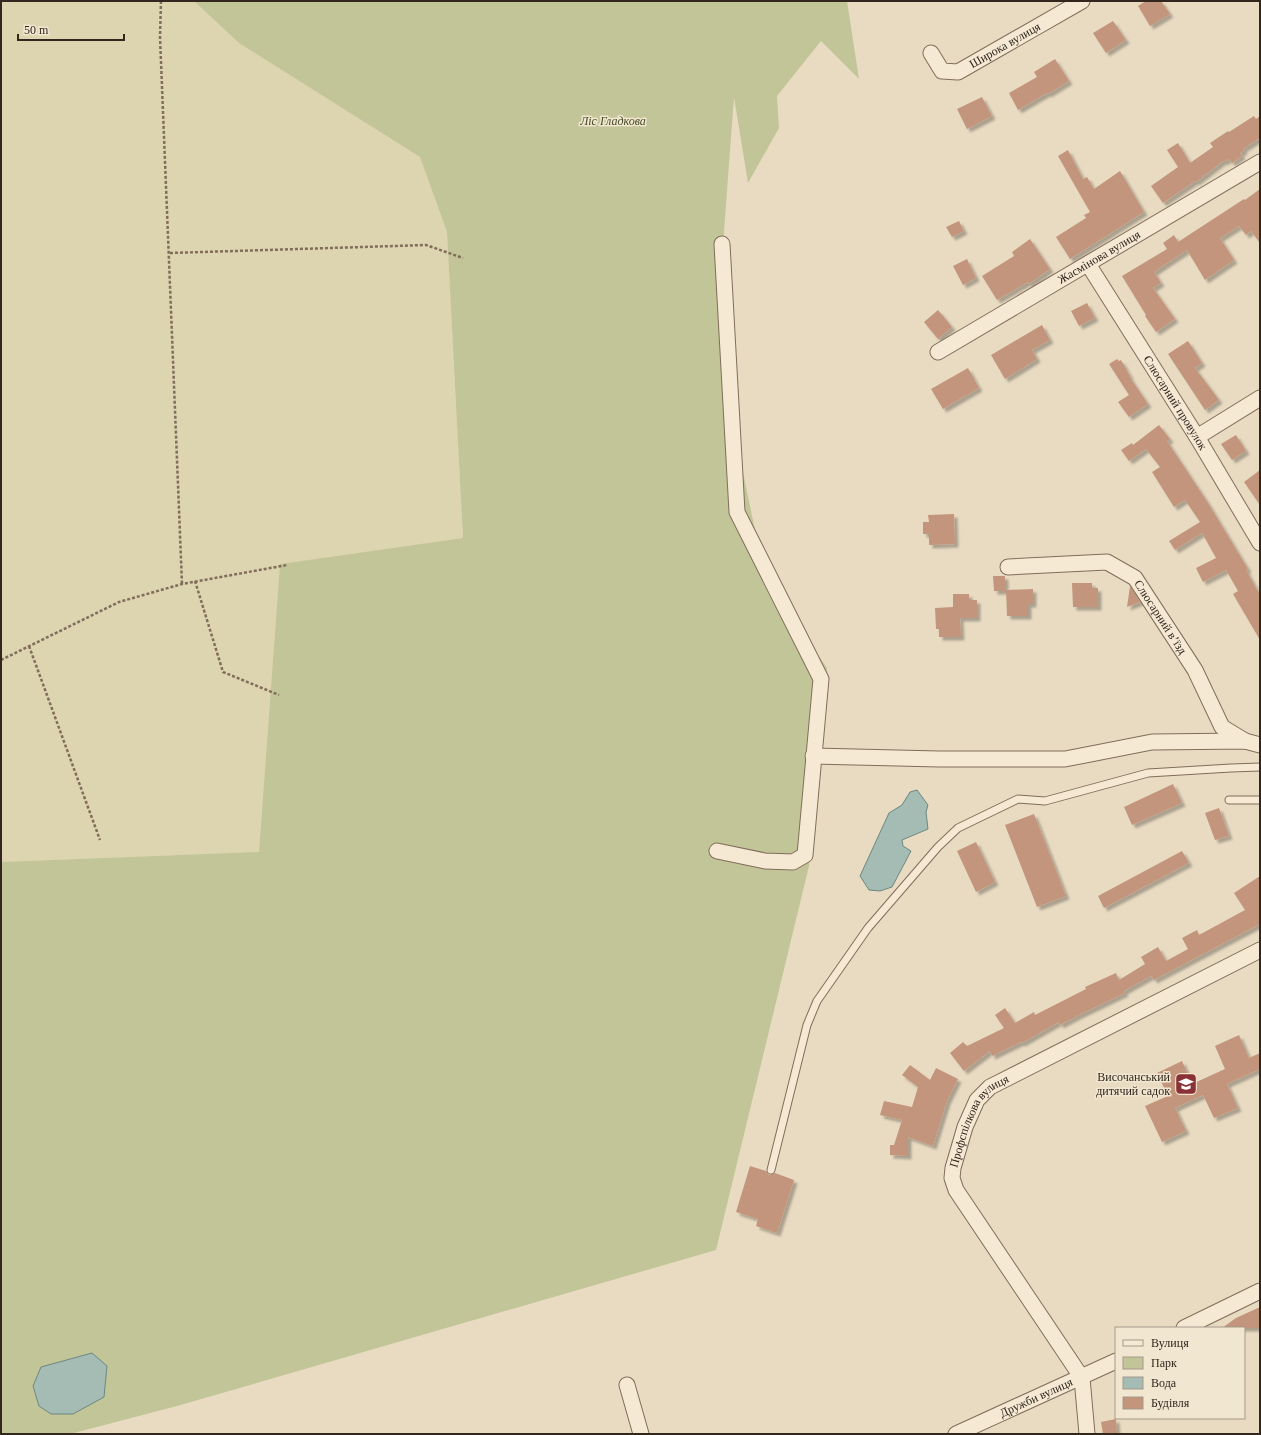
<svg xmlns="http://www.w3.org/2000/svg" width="1261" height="1435" viewBox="0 0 1261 1435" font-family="'Times New Roman',serif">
<defs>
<filter id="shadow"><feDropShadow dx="3.5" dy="3.5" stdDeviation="1" flood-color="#0004"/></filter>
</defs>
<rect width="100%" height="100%" fill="#e9dbc2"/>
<!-- farmland -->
<path fill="#ddd4b0" d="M1,1h193l45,42 181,114 27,75 16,306 -183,26 -21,288 -258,10z"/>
<!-- green -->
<path fill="#c2c597" d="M194,1h653l12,78 -38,-38 -44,55 2,32 -31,55 -14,-86 -11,148 12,189 30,144 62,90 -18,198 -93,384 -539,156 -107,28h-69v-572l258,-10 21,-288 183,-26 -16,-306 -27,-75 -181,-114z"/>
<!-- water -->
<path fill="#a4bcb3" stroke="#6c8880" d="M917,790l11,15 -2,7 2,17 -26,11 1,6 8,5 -19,36 -12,4 -11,-1 -9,-14 29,-63 13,-8 8,-13z
M92,1353l15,13 -3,31 -31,17h-22l-12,-8 -6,-20 8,-19z"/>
<!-- building -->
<path fill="#c3957b" filter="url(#shadow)" d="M1146,1h15l9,13 -20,12 -12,-20z
M1113,21l13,19 -20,13 -13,-20z
M1055,59l14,22 -21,13 -1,-1 -29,17 -9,-17 28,-16 -3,-5z
M982,97l10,19 -25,13 -10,-20z
M1254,116l2,3 4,-3v22l-17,11 1,2 -4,2 2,3 -10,7 -3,-4 -5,3 -1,-1 -27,21 -1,-1 -32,22 -12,-17 27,-19 -11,-17 11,-7 12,20 23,-16 -3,-4 18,-12 1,1z
M1068,150l15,29 4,-2 7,12 26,-18 24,41 -74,47 -14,-22 30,-19 -2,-3 6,-3 -32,-56z
M1260,189v54l-9,-12 -5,4 -7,-9 -19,12 14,22 -29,20 -18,-30 -33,22 7,11 -8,5 22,31 -19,13 -11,-16 1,-1 -24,-39 45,-27 -4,-6 11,-8 4,7 66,-43 1,1z
M959,221l5,10 -12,6 -6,-10z
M1030,239l20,30 -21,15 -1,-2 -31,18 -15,-24 32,-20 -2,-4z
M967,259l9,19 -13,7 -10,-19z
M1087,303l8,15 -16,8 -8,-15z
M938,310l14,17 -14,12 -14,-17z
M1042,325l8,15 -18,10 5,9 -32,20 -14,-24z
M1188,341l14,22 -7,5 24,32 -14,10 -37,-56z
M1117,359l2,2 2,-1 9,16h-1l19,28 -19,13 -11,-15 11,-7 -20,-31z
M968,368l11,20 -36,21 -12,-20z
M1159,425l11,14 -3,2 41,62 40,66 -2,1 14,25v45l-27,-46 5,-3 -12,-21 -23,12 -7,-14 20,-10 -14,-25 -27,17 -6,-9 31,-19 -15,-22 -11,7 -22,-35 8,-5 -14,-18 -17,12 -8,-11 11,-7 1,2z
M1236,435l10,16 -14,9 -11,-16z
M1260,470v35l-16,-23z
M954,514l1,30 -26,1v-11h-6v-12h6l-1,-7z
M993,576h12v15h-11z
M1072,583h20v5h6v19h-25z
M1130,586l10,16 -13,5z
M1033,589v15h-5v12h-21l-1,-26z
M953,594h16v6h8v18h-17l1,19h-22v-8h-3l-1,-21 18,-1z
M1173,784l9,19 -50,22 -8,-18z
M1219,808l10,28 -14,4 -10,-27z
M1034,814l32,82 -29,11 -32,-82z
M976,842l19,40 -19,10 -19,-41z
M1182,851l7,12 -85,45 -6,-12z
M1260,876v48l-106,56 -3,-4 -27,15 1,2 -44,21 -21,11 -1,-3 -37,21 -1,-1 -29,14 -2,-5 -26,20 -14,-18 13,-11 4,4 37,-18 -9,-13 10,-7 10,15 19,-11 1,3 51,-26 -1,-2 31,-14 3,7 26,-16 -4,-7 17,-10 8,14 22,-12 -6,-11 15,-8 2,5 46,-25 -11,-17z
M1239,1035l10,23 11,-5v16l-33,15 11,24 -24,10 -11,-23 -28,13 11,23 -24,11 -17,-36 23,-10 -11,-23 25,-12 10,23 33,-15 -10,-23z
M910,1065l20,15 6,-12 22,11 -11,22 -14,45 -25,-9v19l-18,-1v-10h4l8,-25 -22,-5 4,-14 28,6 6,-20 -16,-12z
M750,1166l16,5 3,4 6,-2 19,7 -17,53 -21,-7 2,-7 -22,-7z
M1260,1307v21h-38l14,-10z
M1116,1419l1,15h-14l-2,-12z"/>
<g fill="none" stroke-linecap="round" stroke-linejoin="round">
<!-- service casing -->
<g stroke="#806d5b" stroke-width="9">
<path id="service" d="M1229,800h31
M771,1170l36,-145 10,-24 51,-73 70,-81 20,-19 60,-29 27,2 103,-28 83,-5 29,-1"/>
</g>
<!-- minor casing -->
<g stroke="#806d5b" stroke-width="17">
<g id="minor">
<path id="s1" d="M931,53l11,18 16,1 124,-71"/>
<path id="s2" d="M1088,264l109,173 63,106"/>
<path id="s3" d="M938,352l322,-190"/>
<path d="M1197,437l63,-39"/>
<path id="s4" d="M1008,567l99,-5 28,16 60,92 27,57 23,14"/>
<path d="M813,756l126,3h126l87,-17 93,-1 15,4"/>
<path d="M717,851l48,10 28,1 12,-7 16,-176 -84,-167 -15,-268"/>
<path d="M1184,1328l76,-37"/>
<path d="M627,1385l14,49"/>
<path id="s5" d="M956,1434l160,-73"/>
<path id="s6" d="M1087,1434l-5,-56 -126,-188 -4,-12 1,-10 12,-41 12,-27 13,-13 270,-137"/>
</g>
</g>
<!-- path -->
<path stroke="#806d5b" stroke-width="2.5" stroke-dasharray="3 2" stroke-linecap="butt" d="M161,1l-1,36 22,547
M170,253l256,-8 37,13
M195,581l28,91 56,23
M29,646l71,194
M1,660l118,-58 63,-18 105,-19"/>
<!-- service -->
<use href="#service" stroke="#f5e9d4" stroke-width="7"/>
<!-- minor -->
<use href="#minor" stroke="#f5e9d4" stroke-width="15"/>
</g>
<!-- icons -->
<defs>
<g id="school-square" transform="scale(1.15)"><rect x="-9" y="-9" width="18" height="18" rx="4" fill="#893136" stroke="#f1e6d0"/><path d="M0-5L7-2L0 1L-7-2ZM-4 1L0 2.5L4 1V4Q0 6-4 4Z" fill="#fff"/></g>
</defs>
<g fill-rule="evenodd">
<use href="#school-square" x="1186" y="1084"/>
</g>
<g text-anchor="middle" stroke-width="3" stroke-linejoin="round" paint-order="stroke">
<!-- street labels -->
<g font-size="12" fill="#32261e" stroke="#f1e6d0">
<text dy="4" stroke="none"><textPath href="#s1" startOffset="91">Широка вулиця</textPath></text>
<text dy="4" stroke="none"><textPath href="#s3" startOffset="187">Жасмінова вулиця</textPath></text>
<text dy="4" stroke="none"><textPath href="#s2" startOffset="164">Слюсарний провулок</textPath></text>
<text dy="4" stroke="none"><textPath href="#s4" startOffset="178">Слюсарний в’їзд</textPath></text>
<text dy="4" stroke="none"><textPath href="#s6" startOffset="361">Профспілкова вулиця</textPath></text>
<text dy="4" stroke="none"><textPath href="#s5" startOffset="88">Дружби вулиця</textPath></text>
</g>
<!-- park labels -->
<g font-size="12" font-style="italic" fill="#454c26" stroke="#f1e6d0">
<text x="613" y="125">Ліс Гладкова</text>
</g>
<!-- poi labels -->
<g font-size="12" fill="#32261e" stroke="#f1e6d0" text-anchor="end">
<text x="1170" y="1081">Височанський<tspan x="1170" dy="14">дитячий садок</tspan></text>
</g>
</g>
<!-- border -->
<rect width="1261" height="1435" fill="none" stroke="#32261e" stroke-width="4"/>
<!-- legend -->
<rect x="1115" y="1327" width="130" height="92" fill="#f1e6d0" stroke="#a59989"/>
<rect x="1123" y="1340" width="20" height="6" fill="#f5e9d4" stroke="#a59989"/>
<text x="1151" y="1347" font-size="12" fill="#32261e">Вулиця</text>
<rect x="1123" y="1357" width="20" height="12" fill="#c2c597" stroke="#a59989"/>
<text x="1151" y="1367" font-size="12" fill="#32261e">Парк</text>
<rect x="1123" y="1377" width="20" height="12" fill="#a4bcb3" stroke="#a59989"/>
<text x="1151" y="1387" font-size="12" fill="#32261e">Вода</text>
<rect x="1123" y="1397" width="20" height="12" fill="#c3957b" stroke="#a59989"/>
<text x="1151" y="1407" font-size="12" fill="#32261e">Будівля</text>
<!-- scale -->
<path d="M18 34v6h106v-6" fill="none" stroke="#32261e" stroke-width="2"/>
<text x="24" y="34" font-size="12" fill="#32261e" stroke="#f1e6d0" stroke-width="3" paint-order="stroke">50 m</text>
</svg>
